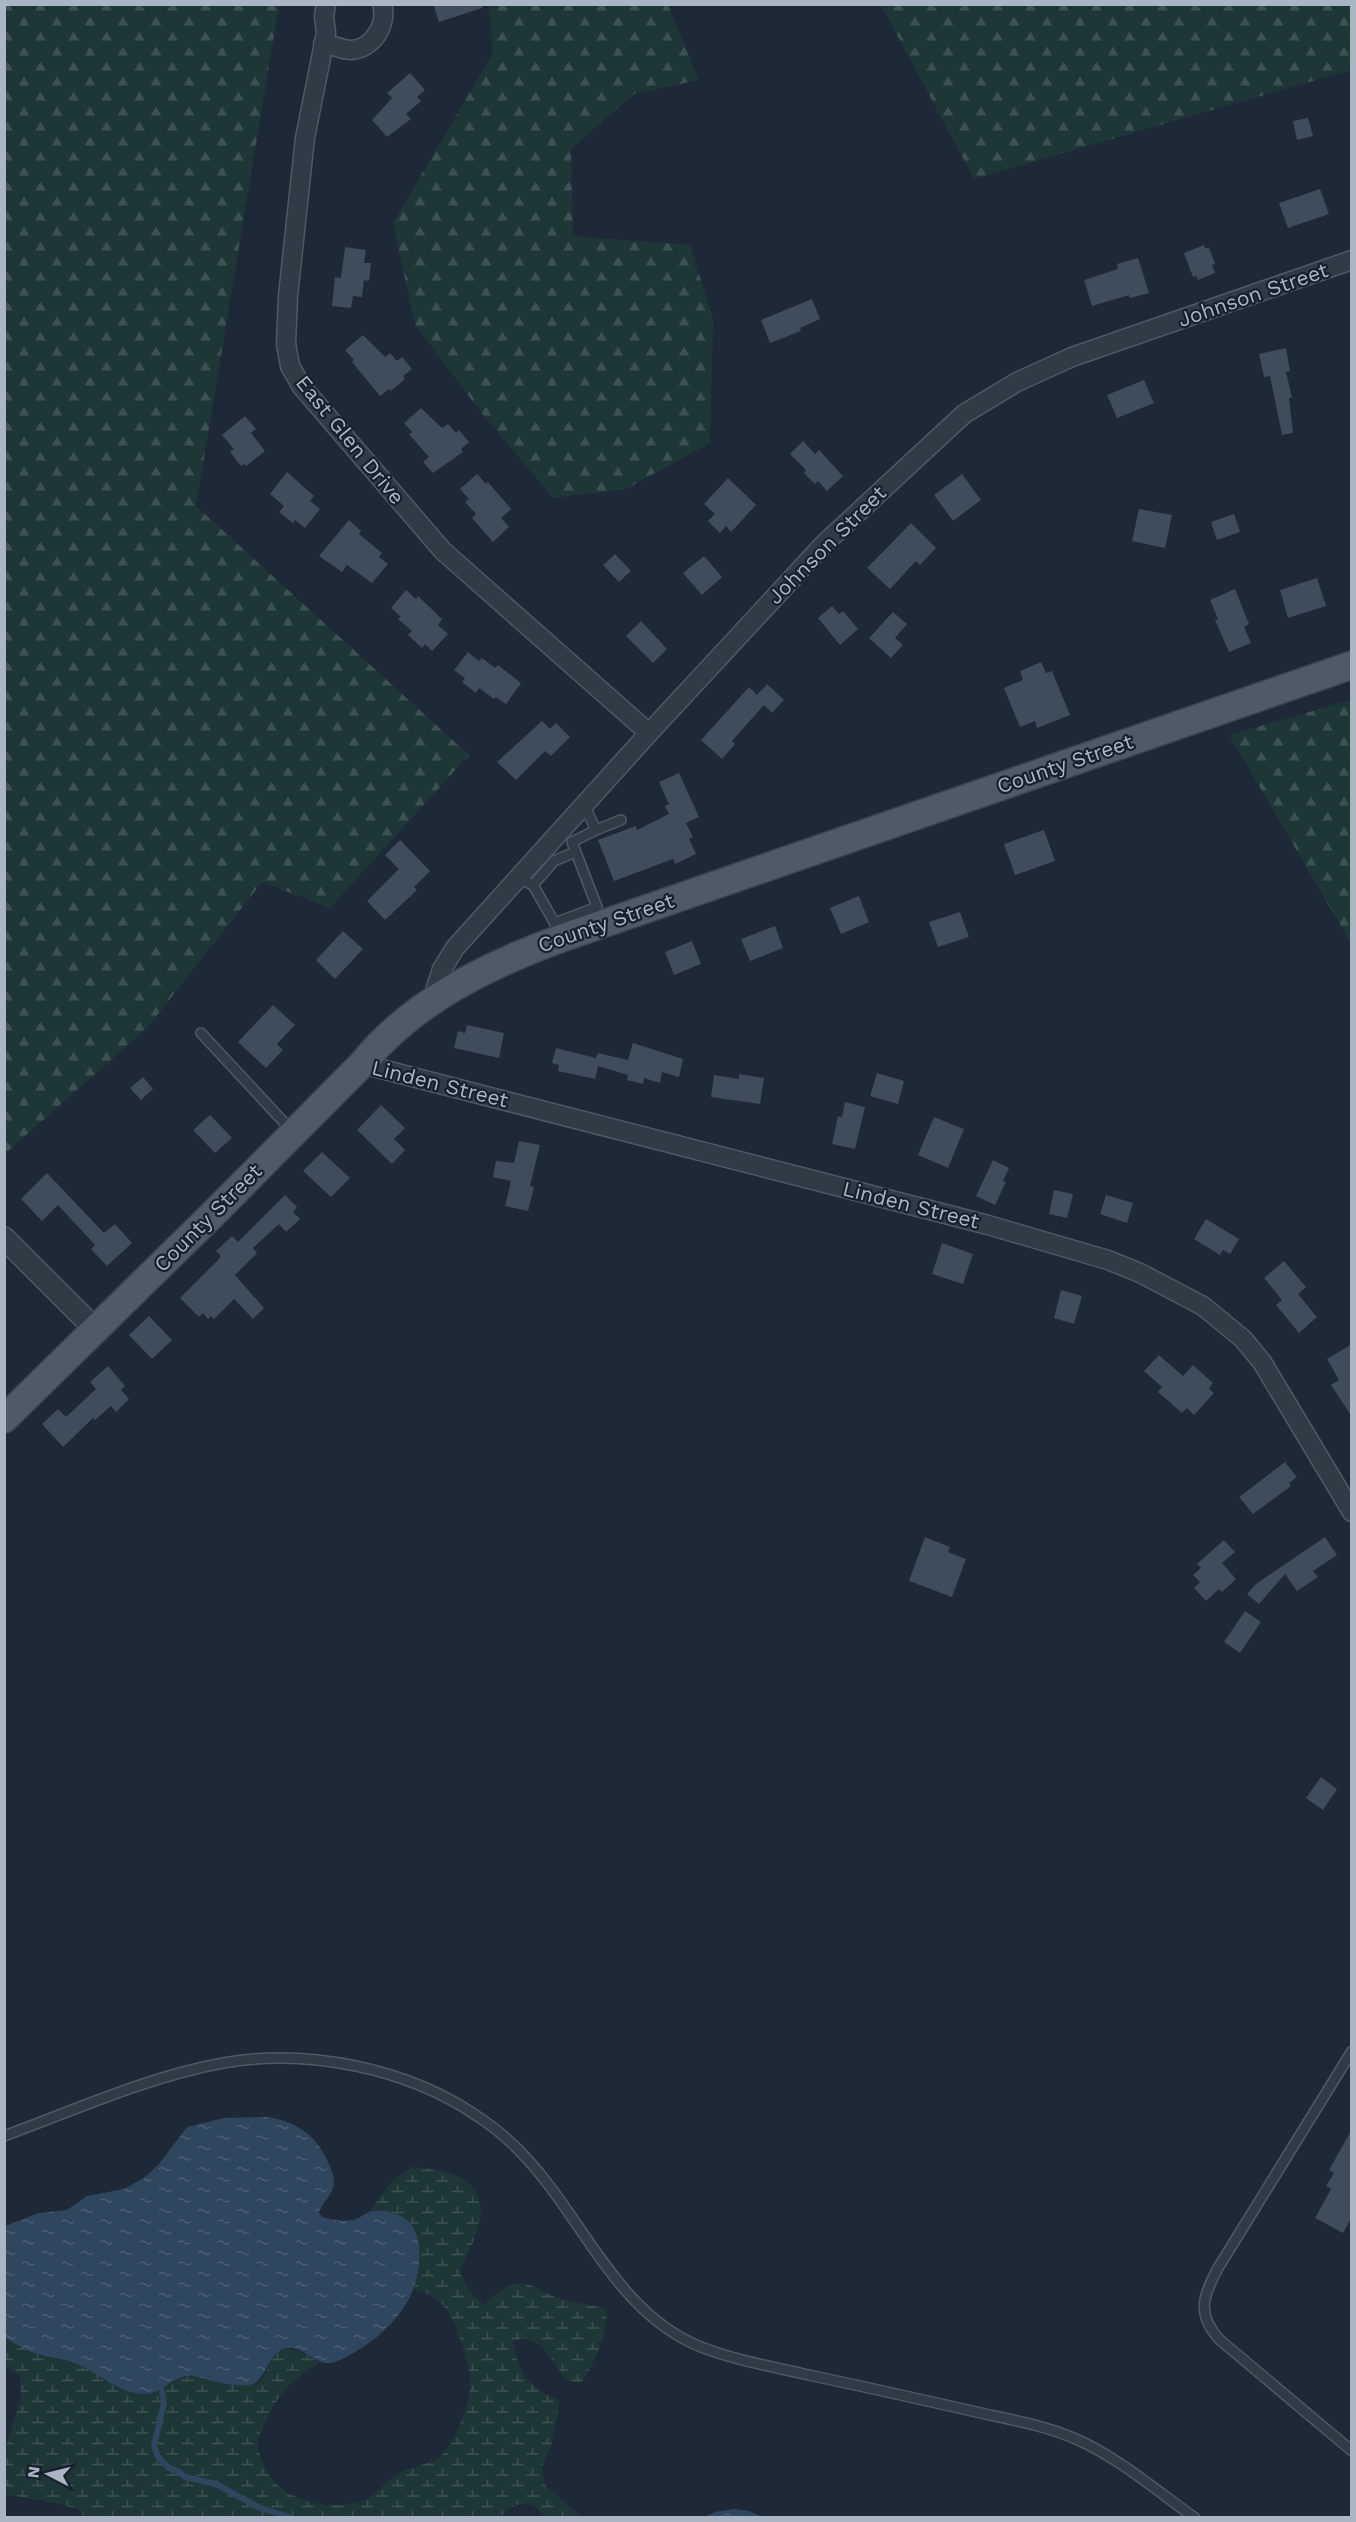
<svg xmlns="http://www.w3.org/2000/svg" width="1356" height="2522" viewBox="0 0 1356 2522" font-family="'Work Sans',sans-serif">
<defs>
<pattern id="forest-firs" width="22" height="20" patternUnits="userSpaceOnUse" patternTransform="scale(1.5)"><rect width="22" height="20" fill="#1f3637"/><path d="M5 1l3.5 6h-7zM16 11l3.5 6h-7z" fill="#3d5152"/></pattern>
<pattern id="wetland-marsh" width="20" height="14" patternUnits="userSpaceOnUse" patternTransform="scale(1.5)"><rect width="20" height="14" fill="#1f3637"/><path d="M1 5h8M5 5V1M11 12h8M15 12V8" fill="none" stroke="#3d5152"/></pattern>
<pattern id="water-ripples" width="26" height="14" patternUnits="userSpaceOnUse" patternTransform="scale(1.5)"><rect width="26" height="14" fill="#2f465f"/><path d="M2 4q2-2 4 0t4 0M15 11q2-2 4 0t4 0" fill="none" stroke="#4a5e74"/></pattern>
</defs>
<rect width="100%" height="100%" fill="#1d2936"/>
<!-- forest -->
<path fill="url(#forest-firs)" d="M5,4l274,1 -83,501 273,249 -139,153 -68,-26 -114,145 -143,127z
M489,5h179l31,75 -65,14 -63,55 2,87 117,9 23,74 -3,124 -84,46 -73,9 -73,-87 -65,-86 -22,-102 100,-170z
M881,5h470v65l-377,109z
M1351,700h1l-1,243 -122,-208z"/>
<!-- wetland -->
<path fill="url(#wetland-marsh)" d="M411,2167c36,1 80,12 68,58 -4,15 -14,32 -19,47l8,17 15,16c10,-7 19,-18 32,-21 14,-3 24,6 36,11 18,8 37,8 55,14 3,24 -12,54 -25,74l-15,-3 -24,-34 -20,-8 -9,4c6,32 16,47 47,58l-8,43 -10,25 3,17 37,32h-36l-13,-12c-15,-2 -23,0 -33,13h-416l-4,-8 -16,-5 -59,-11v-44l16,-53 -1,-21 -15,-10 -1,-28 25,13 47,13 25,11 19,14 42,2c5,-4 10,-9 15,-12 17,-9 51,8 72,6 32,-4 8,-60 72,-23 -33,18 -49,40 -62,75 -3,10 0,15 4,25 13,38 60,49 95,40 18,-4 26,-21 40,-28 13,-7 27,-9 39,-15 13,-7 30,-49 32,-64 4,-17 -2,-37 -8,-53 -8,-26 -19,-49 -48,-52l5,-17 -36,-62 -13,1 23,-31z"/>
<!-- water -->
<path fill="url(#water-ripples)" d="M268,2117c28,5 47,17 59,43 3,7 7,14 7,22 0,12 -11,19 -15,30l3,5c10,3 20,5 31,3 6,-1 11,-6 16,-8 12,-3 25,0 35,6 15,10 16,29 15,45 -3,40 -31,70 -64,89 -7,4 -17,10 -25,11 -17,1 -29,-20 -46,-14 -15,5 -17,26 -29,34 -15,8 -47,-5 -63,-7 -18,-2 -29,19 -49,18 -25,-1 -44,-21 -66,-30 -15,-6 -33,-7 -48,-13 -9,-4 -16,-9 -24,-13v-112l34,-13 28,-3 20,-14 37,-7 20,-11 15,-14 28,-37 37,-9z
M734,2509l15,2 14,6h-59l11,-5z"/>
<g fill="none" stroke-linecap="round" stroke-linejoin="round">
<!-- stream -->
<path stroke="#2f465f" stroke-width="6" d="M162,2391l2,12 -10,43 4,11 11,11 9,3 7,6 31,7 42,23 34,11"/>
</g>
<!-- building -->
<path fill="#3e4c5b" d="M433,4h49v4l-43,14z
M410,73l15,17 -8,7 4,4 -15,13 5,5 -24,18 -15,-17 20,-22 -5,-5z
M1308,118l5,18 -16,4 -4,-19z
M1320,189l9,25 -41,14 -9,-25z
M1204,245l2,4 3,-2 6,17 -3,1 3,8 -17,7 -2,-4 -3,1 -9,-24z
M345,247l21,3 -2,13h7l-2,18 -5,-1 -2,17 -9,-1 -2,12 -19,-2 3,-29 6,1z
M1138,258l11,35 -19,5 -1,-3 -37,11 -8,-26 34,-11 -1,-5z
M812,299l8,20 -20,9 1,3 -31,12 -9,-23z
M363,335l22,22 5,-4 7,8 5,-4 10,12 -9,7 2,3 -14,12 -2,-2 -9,7 -28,-34 2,-2 -9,-10z
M1286,348l4,23 -4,1 6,26h-3l4,35 -11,2 -12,-59 -6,1 -5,-23z
M1144,380l10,23 -37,15 -10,-23z
M421,408l21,20 6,-4 8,9 3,-3 10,12 -8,7 2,3 -30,21 -10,-11 6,-5 -20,-23 3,-2 -8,-9z
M245,416l11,13 -5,4 14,18 -19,15 -2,-2 -3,2 -11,-14 4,-3 -12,-14z
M803,441l12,13 4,-4 24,26 -16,15 -9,-10 -3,3 -11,-11 2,-3 -16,-16z
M287,472l27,24 -4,5 10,8 -15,19 -10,-8 -2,3 -14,-11 5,-6 -14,-12z
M477,474l9,10 2,-2 23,27 -10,9 8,9 -16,15 -21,-24 4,-4 -11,-12 4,-3 -9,-10z
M962,474l19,26 -28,21 -19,-26z
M728,478l28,27 -25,27 -5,-6 -6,7 -12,-12 7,-7 -11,-10z
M1139,509l33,6 -7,33 -33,-7z
M1234,514l6,18 -23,8 -6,-18z
M349,520l12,11 -2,3 23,19 -3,4 9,7 -16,19 -25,-18 -5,7 -23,-16z
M911,523l25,25 -16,17 -4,-4 -26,28 -23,-21z
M615,554l16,17 -12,11 -16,-17z
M704,556l18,21 -20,18 -19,-22z
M1317,578l9,28 -38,12 -8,-28z
M1235,589l14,35 -5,3 7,16 -22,9 -14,-32 3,-1 -8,-19z
M406,590l10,9 2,-3 24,23 -4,6 10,9 -16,17 -7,-7 -3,4 -14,-13 4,-4 -14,-12 3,-2 -10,-9z
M832,606l7,8 4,-3 15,18 -18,16 -22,-27z
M893,612l14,12 -12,14 8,7 -12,13 -22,-20z
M641,621l26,28 -14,14 -27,-27z
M468,652l11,9 3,-3 13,10 3,-3 23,18 -15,21 -10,-7 -2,2 -15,-11 -3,5 -14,-11 3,-4 -11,-8z
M1041,662l5,11 6,-2 18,44 -33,13 -2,-7 -15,6 -16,-39 19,-8 -3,-9z
M767,684l17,16 -12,13 -8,-8 -32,36 3,3 -13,15 -21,-19 48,-53 8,8z
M542,721l8,8 6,-6 14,14 -19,19 -6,-5 -29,29 -19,-18z
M679,773l20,44 -13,6 7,14 -4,2 7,15 -21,10 -2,-5 -59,22 -16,-41 38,-14 1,4 32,-16 -4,-8 4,-2 -10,-22z
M1044,830l11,31 -40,14 -11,-31z
M400,840l30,31 -16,16 3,3 -32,30 -18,-19 32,-32 -14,-14z
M859,896l10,26 -28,12 -11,-26z
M960,912l9,25 -31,10 -9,-25z
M775,926l8,22 -33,13 -9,-22z
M343,931l20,18 -28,30 -19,-19z
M692,941l9,23 -27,11 -9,-23z
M273,1005l22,20 -18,19 6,6 -17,18 -28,-26z
M467,1025l37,8 -5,25 -45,-10 4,-17 7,2z
M633,1043l50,16 -4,18 -17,-5 -2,11 -16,-5 -1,6 -16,-4 1,-5 -30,-9 -3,13 -37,-8 1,-6 -7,-2 4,-15 40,10 2,-5 30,7z
M877,1073l27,8 -6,23 -28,-8z
M739,1074l25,4 -4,26 -49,-7 3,-22 25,4z
M143,1077l10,12 -12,11 -11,-12z
M845,1102l20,5 -10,42 -23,-5 6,-28 4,1z
M381,1105l24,23 -11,11 11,11 -13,14 -35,-34z
M210,1115l22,23 -17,15 -22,-23z
M934,1117l30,12 -16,39 -30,-13z
M519,1141l21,4 -10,41 4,1 -6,24 -23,-5 6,-25 -18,-4 3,-16 18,2z
M322,1152l28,26 -19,19 -28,-26z
M993,1160l16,8 -6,13 3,1 -11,23 -19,-9z
M47,1173l57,60 11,-9 17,19 -25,23 -16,-17 4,-4 -37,-40 -16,16 -21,-22z
M1054,1190l19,4 -6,24 -18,-4z
M285,1195l12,12 -4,5 7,7 -14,13 -7,-8 -26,24 4,5 -22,22 29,33 -11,11 -19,-20 -20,20 -3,-3 -3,3 -5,-6 -4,4 -19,-19 38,-38 3,-4 -5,-5 16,-15 6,6z
M1106,1195l27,8 -6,20 -27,-9z
M1206,1219l33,20 -9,15 -7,-4 -3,5 -26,-16z
M942,1243l31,11 -10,30 -31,-10z
M1284,1261l22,26 -8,7 19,23 -18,16 -23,-28 6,-5 -18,-22z
M1061,1290l21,6 -8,28 -20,-6z
M149,1316l23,24 -20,19 -23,-24z
M1352,1344v73l-21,-32 8,-5 -12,-21z
M1159,1355l24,21 10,-11 20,18 -4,6 5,4 -20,22 -7,-7 -5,5 -24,-21 4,-5 -18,-16z
M108,1366l17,20 -4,4 8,9 -13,13 -5,-6 -16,14 -2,-2 -30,29 -21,-23 16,-15 8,8 30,-28 -6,-7z
M1285,1462l12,15 -8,6 2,3 -38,28 -14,-17z
M925,1537l25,10 -2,5 18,7 -14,38 -43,-16z
M1325,1537l12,18 -24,16 5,6 -21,14 -12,-17 -26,30 -12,-10 9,-10z
M1224,1540l11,12 -13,11 14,16 -14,13 -3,-3 -13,12 -12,-13 6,-6 -7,-7 8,-7 -4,-4z
M1245,1611l16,11 -21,31 -16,-11z
M1321,1777l16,12 -14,21 -17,-12z
M1352,2129v88l-9,16 -28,-15 16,-29 -5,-3 8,-13 -5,-3z"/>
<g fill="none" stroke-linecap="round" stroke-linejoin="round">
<!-- service casing -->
<g stroke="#4e5965" stroke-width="12">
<path id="service" d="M584,805l12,25 25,-10
M518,878l15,7 24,42
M533,885l21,-24 21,-9
M555,923l42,-16 -25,-65 24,-12
M201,1033l91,98
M1352,2051l-134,217c-15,28 -22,46 2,72l132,111
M4,2136c71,-26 146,-60 219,-73 84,-15 184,5 254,53 30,19 56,47 77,76 42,57 77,127 147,155 36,14 74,20 112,29 53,11 106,23 159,35 35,8 72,14 104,28 43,19 81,52 119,79"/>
</g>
<!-- minor casing -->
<g stroke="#4e5965" stroke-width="21">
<path id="minor" d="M326,4l-2,12 2,17 -21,105 -17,158 -2,48 4,22 12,21 141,164 206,182
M323,44c10,0 18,6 28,6 22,-1 37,-26 31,-46
M431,1003l11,-34 13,-21 194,-215 176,-190 139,-129 53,-32 55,-25 280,-97
M362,1064l626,161 120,35 32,13 63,33 40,33 19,23 90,150"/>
</g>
<!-- tertiary casing -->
<g stroke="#4e5965" stroke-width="24">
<path id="tertiary" d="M4,1238l91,91"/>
</g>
<!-- primary casing -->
<g stroke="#3a4450" stroke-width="30">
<path id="primary" d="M4,1419l211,-207 147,-148c50,-62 126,-99 200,-126l790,-273"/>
</g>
<!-- service -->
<use href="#service" stroke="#313b46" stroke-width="9"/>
<!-- minor -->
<use href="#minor" stroke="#313b46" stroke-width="18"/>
<!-- tertiary -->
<use href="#tertiary" stroke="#313b46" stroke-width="21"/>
<!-- primary -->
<use href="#primary" stroke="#4e5a67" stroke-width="27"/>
</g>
<g text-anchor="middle" stroke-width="4.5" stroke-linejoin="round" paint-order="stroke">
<!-- street labels -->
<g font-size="21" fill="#aab6c4" stroke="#17202b">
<text transform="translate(1253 295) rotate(-19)" y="7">Johnson Street</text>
<text transform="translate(350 440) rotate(51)" y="7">East Glen Drive</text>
<text transform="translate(827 545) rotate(-45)" y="7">Johnson Street</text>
<text transform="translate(1065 764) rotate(-19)" y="7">County Street</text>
<text transform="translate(606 923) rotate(-19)" y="7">County Street</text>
<text transform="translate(440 1084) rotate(14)" y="7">Linden Street</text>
<text transform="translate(911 1205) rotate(14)" y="7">Linden Street</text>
<text transform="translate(208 1218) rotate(-45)" y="7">County Street</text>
</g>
</g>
<!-- border -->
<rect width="1356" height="2522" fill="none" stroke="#aab6c4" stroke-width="12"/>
<!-- north arrow -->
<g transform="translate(48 2474) rotate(277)" stroke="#17202b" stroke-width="4.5" paint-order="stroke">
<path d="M0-4.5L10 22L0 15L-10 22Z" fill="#aab6c4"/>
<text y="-9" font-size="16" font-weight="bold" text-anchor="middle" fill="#aab6c4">N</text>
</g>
</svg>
